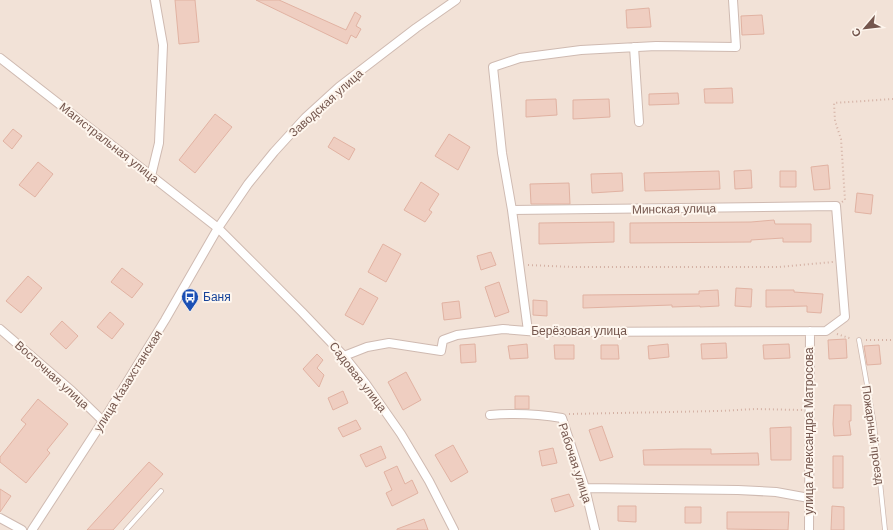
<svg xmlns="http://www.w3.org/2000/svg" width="893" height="530" viewBox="0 0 893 530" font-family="Helvetica,sans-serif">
<rect width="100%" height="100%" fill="#fbf1e8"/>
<!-- residential -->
<path fill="#f2e2d7" d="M0,0h893v530h-893z"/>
<!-- building -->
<path fill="#efcec1" stroke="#e1b2a2" d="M175,0h20l4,42 -20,2z
M256,0h23l67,30 9,-18 6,4 -5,10 5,3 -5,9 -5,-3 -4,9z
M649,8l2,19 -24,1 -1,-18z
M762,15l2,19 -22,1 -1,-19z
M732,88l1,15h-28l-1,-14z
M678,93l1,11 -30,1v-11z
M556,99l1,16 -31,2v-17z
M609,99l1,18 -37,2v-19z
M215,114l17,13 -37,46 -16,-13z
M13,129l9,7 -10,13 -9,-8z
M449,134l21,13 -12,23 -23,-14z
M334,137l21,12 -6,11 -21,-13z
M38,162l15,12 -18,23 -16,-12z
M828,165l2,24 -16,1 -3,-23z
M751,170l1,18 -17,1 -1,-18z
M719,171l1,18 -75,2 -1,-18z
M780,171h16v16h-16z
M622,173l1,18 -31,2 -1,-19z
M421,182l18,12 -10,16 3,2 -7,10 -21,-12z
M569,183l1,21h-39l-1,-20z
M857,193l16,2 -2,19 -16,-2z
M774,220l1,4h36v18h-28v-4l-32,2v2l-121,1v-20l121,-1z
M614,222v20l-75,2v-21z
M383,244l18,10 -15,28 -18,-10z
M491,252l5,13 -15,5 -4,-14z
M122,268l21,16 -11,14 -21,-16z
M28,276l14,12 -21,25 -15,-12z
M499,282l10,30 -14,5 -10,-30z
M360,288l18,10 -15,27 -18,-10z
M736,288l16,1 -1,18 -16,-1z
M718,290l1,16 -19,1v-1l-28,1v-2l-89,3v-13l116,-1v-3z
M766,290h28v2l29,2 -2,19 -14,-1v-6l-41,1z
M533,300l14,1v15l-14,-1z
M459,301l2,17 -17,2 -2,-17z
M110,312l14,12 -12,15 -15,-12z
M62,321l16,15 -12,13 -16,-15z
M846,339l1,19 -18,1 -1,-19z
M726,343l1,15 -25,1 -1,-15z
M475,344l1,18 -15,1 -1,-18z
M527,344l1,14 -18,1 -2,-13z
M668,344l1,13 -20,2 -1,-13z
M789,344l1,14 -26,1 -1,-14z
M554,345h20v14h-19z
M601,345h17l1,14h-18z
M879,345l2,19 -14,1 -3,-19z
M317,354l6,6 -6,8 7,7 -5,12 -16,-18z
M406,372l15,28 -18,10 -15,-28z
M343,391l5,12 -15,7 -5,-12z
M515,396h14v13h-14z
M38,399l30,25 -21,26 3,3 -24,30 -26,-21v-5l26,-33 -5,-4z
M834,405h17v16h-2l2,14 -17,1 -1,-12z
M356,420l5,9 -18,8 -5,-9z
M602,426l11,31 -13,4 -11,-31z
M791,427v33h-20l-1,-32z
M453,445l15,27 -17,10 -16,-27z
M381,446l5,12 -20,9 -6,-12z
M553,448l4,15 -15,3 -3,-15z
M682,449h29v5l47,-1 1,12h-115l-1,-15z
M833,456h10v32h-10z
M149,462l14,12 -50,56h-26z
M397,466l8,18 7,-4 6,13 -26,13 -6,-13 6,-3 -8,-18z
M0,489l11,7 -11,16z
M569,494l5,12 -19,6 -4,-13z
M618,506h18v16l-18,-1z
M832,506l12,1v23h-13z
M685,507h16v16h-16z
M727,512h62l-1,18 -61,-1z
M424,519l4,11h-31v-1z"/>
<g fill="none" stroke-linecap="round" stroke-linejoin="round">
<!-- service casing -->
<g stroke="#cfbab1" stroke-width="5.5">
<path id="service" d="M859,340l15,84 11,106
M126,530l35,-39"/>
</g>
<!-- minor casing -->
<g stroke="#cfbab1" stroke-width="10">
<path id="minor" d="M634,47l5,75
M0,58l218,170 84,84 42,44 22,28 35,50 28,47 25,49
M151,176l8,-33 4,-98 -8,-45
M0,329l72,62 31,30
M528,331l-16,-121 -10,-57 -9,-86 27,-9 61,-8 75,-4 80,1 -3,-47
M344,356l23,-9 22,-4 52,8 2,-11 14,-5 46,-6 36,3 287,-1 19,-14 -9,-111 -324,4
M490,415c25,-2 48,-1 72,3l23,70 10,42
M585,488l153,2 38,2 33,6
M0,518l22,12
M32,530l71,-109 62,-101 53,-92 30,-44 26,-32 31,-34 34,-31 77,-59 40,-28
M809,530l1,-199"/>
</g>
<!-- path -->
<path stroke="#d4b1a4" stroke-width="2" stroke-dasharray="1 3" stroke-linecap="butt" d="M842,202l3,-2 -4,-61 -6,-18 -1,-18 59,-4
M528,265l44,2h207l54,-5
M837,334l15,5
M866,340h27
M569,414l150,-3 37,-2 46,1"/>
<!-- service -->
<use href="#service" stroke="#fff" stroke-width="4"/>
<!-- minor -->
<use href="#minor" stroke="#fff" stroke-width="8"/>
</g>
<!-- icons -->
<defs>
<g id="bus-pin" transform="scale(0.9)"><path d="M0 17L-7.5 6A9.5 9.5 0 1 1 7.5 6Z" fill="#1a4fb4" stroke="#fef6ee"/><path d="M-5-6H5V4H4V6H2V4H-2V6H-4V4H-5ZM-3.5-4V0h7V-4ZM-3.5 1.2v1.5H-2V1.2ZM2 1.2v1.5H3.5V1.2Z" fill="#fff"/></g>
</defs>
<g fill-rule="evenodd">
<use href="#bus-pin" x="190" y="297"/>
</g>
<g text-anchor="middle" stroke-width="4" stroke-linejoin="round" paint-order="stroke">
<!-- street labels -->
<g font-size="12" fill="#74564d" stroke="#fef6ee">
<text transform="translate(326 103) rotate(-42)" y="4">Заводская улица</text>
<text transform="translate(109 143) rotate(38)" y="4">Магистральная улица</text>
<text transform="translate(674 209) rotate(-1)" y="4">Минская улица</text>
<text x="579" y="335">Берёзовая улица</text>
<text transform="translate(52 375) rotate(42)" y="4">Восточная улица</text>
<text transform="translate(358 377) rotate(52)" y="4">Садовая улица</text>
<text transform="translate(128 381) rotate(-58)" y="4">улица Казахстанская</text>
<text transform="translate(809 431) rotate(-90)" y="4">улица Александра Матросова</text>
<text transform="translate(873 435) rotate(82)" y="4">Пожарный проезд</text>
<text transform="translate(575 463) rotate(72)" y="4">Рабочая улица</text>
</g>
<!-- transit labels -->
<g font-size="12" fill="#164399" stroke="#fef6ee" text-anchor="start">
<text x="203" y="301">Баня</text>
</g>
</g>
<!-- north arrow -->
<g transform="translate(865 28) rotate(242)" stroke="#fef6ee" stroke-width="3" paint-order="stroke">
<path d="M0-3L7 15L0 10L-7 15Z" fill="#74564d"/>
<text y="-6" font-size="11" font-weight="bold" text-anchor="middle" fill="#74564d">С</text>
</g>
</svg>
